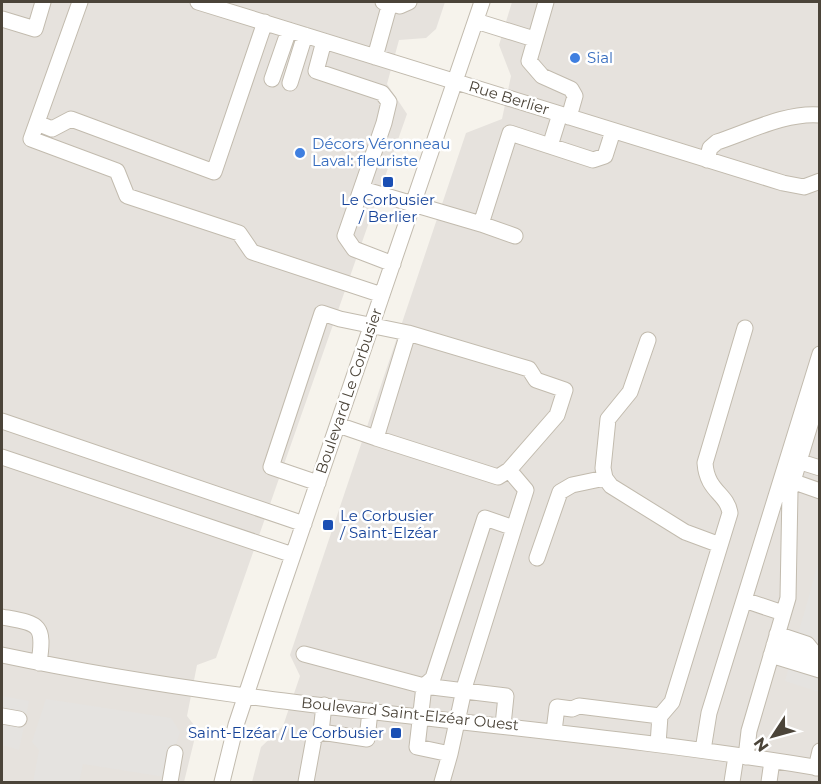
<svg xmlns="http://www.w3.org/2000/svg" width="821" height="784" viewBox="0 0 821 784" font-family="Montserrat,sans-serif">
<rect width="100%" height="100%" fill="#f6f3ec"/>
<!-- industrial -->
<path fill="#e6e2dd" d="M2,2h443l-9,27 -10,9 -27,2 -12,44 20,30 -191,544 -19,7 -10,51 10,13 -13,53h-182z
M512,2h307v780h-567l9,-35 22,-21 17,-50 -10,-21 176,-522 36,-14 9,-43 -12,-31z"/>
<!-- parking -->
<path fill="#e5e3e0" d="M819,560v132l-34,-11z
M2,696l27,5 -10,49 -17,-5z
M46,699l125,19 9,14 -15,45 -82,-13 -4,18h-46l6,-32 -7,-8z"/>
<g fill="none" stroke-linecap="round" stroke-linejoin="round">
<!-- minor casing -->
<g stroke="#c2bbae" stroke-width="17">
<path id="minor" d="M80,2l-49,137 86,32 10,25 112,37 13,19 130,43
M198,2l585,181 21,4 16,-6
M546,2l-17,59 13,15 29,13 4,7 -6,21
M390,3l10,3 9,-4
M2,19l33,10 8,-27
M476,21l58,18
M324,41l-8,30 66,22 7,9 -5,21 -39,113 9,13 39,15
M375,57l15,-54 -7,-1
M272,79l17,-49
M290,83l15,-48
M37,123l15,6 19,-10 143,53 51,-150
M550,146l10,-32
M707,160l3,-12 7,-6c31,-10 69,-30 103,-27
M362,189l119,35 29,-91 83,27 12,-4 8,-25
M481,224l34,12
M408,333l121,36 7,11 29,10 -8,25 -48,55 17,20 -12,38
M648,340l-18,52 -22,27 -5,49 2,10 6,8 74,46 35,13
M2,421l302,103
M376,438l122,39 11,-7
M2,457l291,98
M788,458l32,10
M783,478l37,13
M318,483l-47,-16 51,-154 18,6 68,14 -32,105 -38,-13
M537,558l23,-66 12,-7 33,-7
M744,600l39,13
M2,617c37,7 43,6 37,46
M777,634l30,10 13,16
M774,645l39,14
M304,654l120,32 -7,61 33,7 15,-69 49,-157 -29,-10 -52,160 -9,8
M2,655c269,57 546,68 818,113
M771,655l49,15
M424,686l82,10 -3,29
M324,705l-3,27 46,7 3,-28
M2,716l17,3
M660,716l12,-14 58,-189c-3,-20 -23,-21 -25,-50l40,-135
M554,731l3,-24 15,2 7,-3 81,10 -2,28
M703,750l6,-37 111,-359
M746,757l3,-26 39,-133 2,-107 30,-99
M816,768l4,-17
M170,782l5,-29
M222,782l14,-57 40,-120 206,-603
M306,782l8,-44 7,-6
M442,782l8,-28
M732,782l4,-26
M769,782l3,-21"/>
</g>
<!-- minor -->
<use href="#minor" stroke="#fff" stroke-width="15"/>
</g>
<!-- markers -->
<g fill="#3f7fe0" stroke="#fff" stroke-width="2">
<circle cx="575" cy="58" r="6"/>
<circle cx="300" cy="153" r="6"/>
</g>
<g fill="#1a4fb4" stroke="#fff" stroke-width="2">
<rect x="382" y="176" width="12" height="12" rx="3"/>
<rect x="322" y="519" width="12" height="12" rx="3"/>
<rect x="390" y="727" width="12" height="12" rx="3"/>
</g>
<g text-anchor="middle" stroke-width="5" stroke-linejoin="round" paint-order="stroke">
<!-- shop labels -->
<g font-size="15" fill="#366cbe" stroke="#fff" text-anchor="start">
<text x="587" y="63">Sial</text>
<text x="312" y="149">Décors Véronneau<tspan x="312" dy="17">Laval: fleuriste</tspan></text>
</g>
<!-- street labels -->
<g font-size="15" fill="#4b4439" stroke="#fff">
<text transform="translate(509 98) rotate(17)" y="5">Rue Berlier</text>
<text transform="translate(349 391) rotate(-71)" y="5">Boulevard Le Corbusier</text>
<text transform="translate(410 714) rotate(6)" y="5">Boulevard Saint-Elzéar Ouest</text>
</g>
<!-- transit labels -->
<g font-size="15" fill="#164399" stroke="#fff">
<text x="388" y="205">Le Corbusier<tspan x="388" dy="17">/ Berlier</tspan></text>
<text x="340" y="521" text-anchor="start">Le Corbusier<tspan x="340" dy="17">/ Saint-Elzéar</tspan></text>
<text x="384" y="738" text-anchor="end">Saint-Elzéar / Le Corbusier</text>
</g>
</g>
<!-- border -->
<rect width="821" height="784" fill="none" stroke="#4b4439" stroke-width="6"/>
<!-- north arrow -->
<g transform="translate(773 736) rotate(234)" stroke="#ffffff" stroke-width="4.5" paint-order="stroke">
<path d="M0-4.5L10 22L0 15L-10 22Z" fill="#4b4439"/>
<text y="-9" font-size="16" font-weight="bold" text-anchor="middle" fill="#4b4439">N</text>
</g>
</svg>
